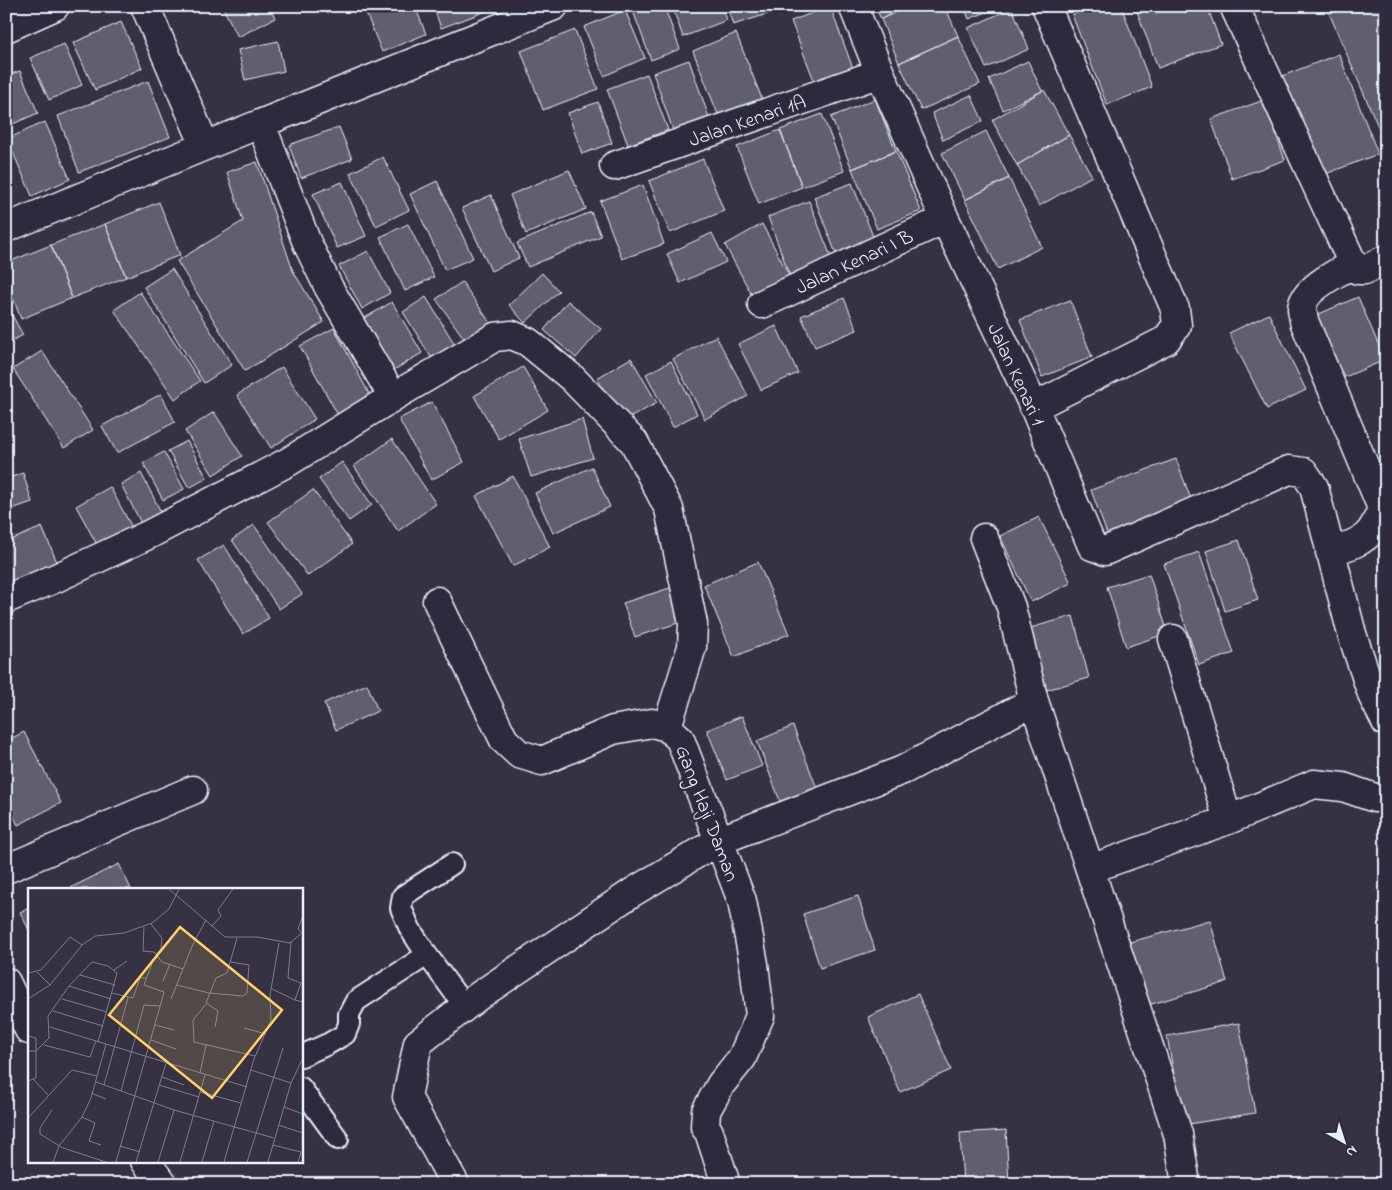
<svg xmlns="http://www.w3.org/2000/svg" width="1392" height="1190" viewBox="0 0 1392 1190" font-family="'Indie Flower',sans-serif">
<rect width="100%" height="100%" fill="#363244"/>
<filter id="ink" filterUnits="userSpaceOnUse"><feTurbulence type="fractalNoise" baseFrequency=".02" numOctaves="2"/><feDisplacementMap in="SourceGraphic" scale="10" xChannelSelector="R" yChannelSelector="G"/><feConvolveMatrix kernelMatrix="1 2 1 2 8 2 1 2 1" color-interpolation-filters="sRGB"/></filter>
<g filter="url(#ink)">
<!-- building -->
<path fill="#605e6e" stroke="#e8f1f8" d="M6,6h22l-22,10z
M222,6h48l5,12 -37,19z
M363,6h52l11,28 -44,18z
M433,6h67l-59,22z
M636,6h28l16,43 -29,11 -19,-52z
M672,6h50l5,14 -44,17z
M727,6h48l2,5 -44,14z
M830,6l25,68 -38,14 -26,-67z
M875,6h34l-28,13z
M909,6h36l13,30 -59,27 -18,-44z
M964,6h38l-33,13z
M1094,6h27l31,81 -45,18 -35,-90z
M1135,6h72l14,38 -63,24z
M1326,6h60v123l-6,2z
M1012,8l17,41 -43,19 -18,-40z
M625,10l20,48 -41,18 -20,-49z
M121,22l21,46 -47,22 -22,-47z
M575,30l23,59 -55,21 -22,-59z
M736,33l26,66 -43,18 -26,-66z
M958,36l22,48 -59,26 -22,-47z
M278,41l6,30 -39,9 -7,-30z
M64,44l18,41 -33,15 -19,-42z
M1339,54l39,100 -63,24 -38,-100z
M689,60l23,66 -36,13 -23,-66z
M1028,61l14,30 -39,19 -14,-31z
M20,71l18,42 -32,14v-51z
M647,74l21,56 -40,15 -21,-56z
M148,81l22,56 -91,35 -21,-56z
M1044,90l25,45 -52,30 -25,-45z
M971,95l12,26 -40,19 -11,-27z
M875,99l21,52 -44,18 -21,-52z
M1264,100l21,60 -53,19 -21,-60z
M598,102l14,41 -30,11 -14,-41z
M822,114l22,57 -42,16 -22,-57z
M45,122l25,57 -38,17 -25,-57z
M339,127l13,32 -51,19 -12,-33z
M780,130l22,57 -43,17 -22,-57z
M986,131l23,47 -44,22 -23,-47z
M1069,135l23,41 -53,30 -22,-41z
M896,151l25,60 -44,18 -25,-60z
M383,157l26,53 -33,16 -26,-53z
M703,159l21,52 -54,22 -21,-52z
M257,162l36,109 31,51 -79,49 -68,-110 66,-40 -16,-49z
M569,170l17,39 -60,25 -16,-39z
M1009,178l33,69 -44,22 -33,-69z
M437,181l36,77 -28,12 -35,-76z
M342,182l24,54 -29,12 -24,-54z
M852,183l24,61 -38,15 -24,-62z
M643,185l21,59 -42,15 -22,-58z
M491,195l28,63 -28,13 -29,-63z
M809,201l24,61 -42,17 -23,-62z
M159,202l21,53 -54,22 -21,-53z
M591,212l10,24 -73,31 -11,-24z
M105,224l21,53 -54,21 -21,-53z
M408,224l26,53 -29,14 -25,-54z
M762,224l29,55 -37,20 -29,-54z
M712,233l14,29 -46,21 -13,-29z
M51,245l21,53 -51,21 -15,-39v-17z
M368,251l22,42 -28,16 -23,-43z
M172,269l60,96 -28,18 -60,-96z
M542,273l17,18 -34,32 -16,-18z
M462,282l29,42 -25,17 -30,-42z
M140,292l60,89 -25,18 -61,-89z
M426,297l31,51 -23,14 -31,-50z
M1358,297l27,63 -47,20 -26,-63z
M844,298l13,32 -42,17 -14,-31z
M1070,300l22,57 -50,20 -22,-57z
M568,301l33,28 -25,29 -32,-28z
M392,302l30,51 -28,17 -31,-51z
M6,304l17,31 -17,9z
M1269,314l37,76 -39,19 -38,-76z
M776,326l22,47 -37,17 -23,-46z
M334,328l39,73 -33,18 -40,-73z
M716,336l32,60 -43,23 -32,-60z
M42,351l51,79 -29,18 -51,-79z
M631,358l26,45 -35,19 -25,-44z
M671,361l26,53 -24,13 -27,-53z
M282,367l33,52 -44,29 -34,-53z
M523,367l25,43 -49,29 -25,-43z
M161,394l14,28 -58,31 -15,-27z
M432,402l32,60 -33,18 -32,-61z
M214,412l28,44 -29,19 -28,-44z
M582,419l11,39 -62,19 -12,-38z
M392,439l44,65 -38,27 -44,-65z
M187,441l20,37 -18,10 -21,-37z
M164,452l20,37 -21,11 -20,-37z
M1176,459l16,43 -85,32 -16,-44z
M342,462l30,43 -23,16 -30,-42z
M592,467l18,40 -57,26 -18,-40z
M23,473l9,29 -26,9v-32z
M141,473l25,49 -20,11 -25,-49z
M513,476l37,71 -37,19 -37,-70z
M110,487l25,46 -34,19 -25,-46z
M313,490l39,54 -44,32 -40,-54z
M1039,517l32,66 -40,19 -31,-66z
M254,525l48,69 -23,15 -47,-69z
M42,527l18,42 -47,20 -7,-15v-32z
M1239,540l19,60 -33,11 -19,-60z
M224,545l45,73 -26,16 -45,-74z
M1199,552l35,101 -35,12 -35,-101z
M758,562l31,72 -55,23 -30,-72z
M1149,574l19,59 -42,14 -19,-60z
M676,586l11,34 -52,17 -12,-34z
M1073,616l16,62 -50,14 -16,-62z
M367,684l11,27 -42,19 -12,-27z
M742,716l20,50 -35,14 -20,-50z
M793,726l25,65 -36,15 -25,-65z
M24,732l37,71 -43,22 -12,-24v-60z
M119,864l12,25h-63z
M858,896l17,54 -55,18 -17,-54z
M29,908v22l-9,-18z
M1210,920l17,62 -86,25 -18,-63z
M918,994l33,76 -51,22 -32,-75z
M1239,1023l16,90 -72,12 -16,-89z
M1006,1130l3,54h-46l-3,-51z"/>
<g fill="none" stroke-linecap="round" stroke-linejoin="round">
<!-- lane casing -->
<g stroke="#e8f1f8" stroke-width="24">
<path id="lane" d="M452,864l-49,32 -2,12 9,21 17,26 38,52
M301,1056l27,-12 17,-10 4,-10v-10l7,-13 71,-46
M301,1088l37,51"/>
</g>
<!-- street casing -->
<g stroke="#e8f1f8" stroke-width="31">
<path id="street" d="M145,6l60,140
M853,6l27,67 65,146 89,188 58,139 13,5 184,-81 15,2 10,15 38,147 21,63 13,25
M1234,6l119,258 5,6h7l21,-11
M6,28l49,-22
M261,124l46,119 22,45 64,109
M614,166l266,-93
M6,228l199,-82 349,-140
M762,304l183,-85
M1034,407l132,-67 11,-15 -2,-16 -129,-303
M984,538l27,69 23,94 144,433 8,50
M1330,552c30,-10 41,-11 52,-44l-78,-187c0,-4 -2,-8 -2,-12 0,-19 36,-37 51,-45
M6,599l50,-21 94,-44 138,-72 105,-65 102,-60 17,-2 16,7 44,36 62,64 35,67 24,115 -1,23 -25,80
M437,601l67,139 15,14 23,7 71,-31 39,-7 15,4 13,12 62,162 12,63 6,52 -18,42 -21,26 -15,27 -1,16 4,5 17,52
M1173,639l55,181
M6,869l187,-79
M1090,869l138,-49 86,-36 29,3 32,11
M6,982l23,48
M145,1161l18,23
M455,1184l-48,-87 11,-54 62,-48 153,-103 85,-51 185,-71 131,-69"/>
</g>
<!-- lane -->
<use href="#lane" stroke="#2f2a3d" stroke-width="20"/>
<!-- street -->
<use href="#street" stroke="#2f2a3d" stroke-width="28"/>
</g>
</g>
<g text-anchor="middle" stroke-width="4.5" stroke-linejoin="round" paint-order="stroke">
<!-- street labels -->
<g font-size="20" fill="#e8f1f8" stroke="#2f2a3d">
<text transform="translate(747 120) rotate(-19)" y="7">Jalan Kenari 1A</text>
<text transform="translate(854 261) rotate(-25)" y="7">Jalan Kenari I B</text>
<text transform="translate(1017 374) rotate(65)" y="7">Jalan Kenari 1</text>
<text transform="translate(708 813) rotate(69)" y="7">Gang Haji Daman</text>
</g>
</g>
<!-- overview -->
<g transform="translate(28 888)">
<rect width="275" height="275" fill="#363244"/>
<path fill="none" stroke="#7d7e8c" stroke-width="1" d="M141,1l56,48h32l33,6 13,-11M123,36l11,14 -1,11 -5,5M184,38l9,-10 -3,-6 15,-21M273,44l-3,-3 5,-14M263,54l-3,36 13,5 -6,17 8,2M130,69l4,5 21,7M86,82l13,-9M9,84l13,13M0,85l13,-3 29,-33 12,8M52,87l35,10M135,93l7,-17M149,97l32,8 34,3 4,-3 2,-28 -18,-3M41,98l42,13M244,101l23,11M84,105l21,5 7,-20h7M0,111l22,-14 32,-40 13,-9 29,-3 28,-10 17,-14 10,-20M34,111l45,13M143,111l22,-55 13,-24M178,116l-13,16 1,22 61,14M25,123l50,15M127,137l19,5M22,139l197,60M187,139l3,-16 -12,-8 10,-25 11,-5 10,-35M216,140l22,6M0,148l8,2v13h-8M123,152l25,9M16,157l46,12 6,-16M223,182l40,13M172,185l6,-28M134,189l22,8M5,191l15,16M0,193l8,-3v-27l13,-13 -1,-22 21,-30 23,-24 16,4 9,7 -19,69M68,194l78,28 100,28M76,197l24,-87M131,197l40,12M93,203l23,-86 16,1M172,204l41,11M63,205l15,6M256,219l19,7M24,222l-12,18v6l23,14 43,14M54,229l9,-19 15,-54M0,230l44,-48 25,6M250,237l25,8M245,257l28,7 -3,10M92,258l20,6M25,274l6,-16 23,-29 13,6 -6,18 12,4M88,274l48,-170 -20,-7 10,-27 4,-1 -4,-5 -11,-1 1,-24M108,274l30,-99M130,274l16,-52M152,274l25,-87M174,274l12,-41M196,274l30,-103 17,-39 -1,-25 9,-52M219,274l36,-114M240,274l23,-79 12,-25"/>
<path fill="#ffd166" fill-opacity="0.15" stroke="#ffd166" stroke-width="2.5" d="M152,39l102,83 -70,88 -103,-83z"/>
<rect width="275" height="275" fill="none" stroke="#e8f1f8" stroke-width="2.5"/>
</g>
<!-- margin -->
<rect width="1392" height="1190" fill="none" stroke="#2f2a3d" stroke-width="25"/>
<rect x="12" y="12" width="1367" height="1165" fill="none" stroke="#e8f1f8" stroke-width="2" filter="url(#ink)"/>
<!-- north arrow -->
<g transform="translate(1344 1142) rotate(141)" stroke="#2f2a3d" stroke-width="4" paint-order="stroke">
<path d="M0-4L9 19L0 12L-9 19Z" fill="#e8f1f8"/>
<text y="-8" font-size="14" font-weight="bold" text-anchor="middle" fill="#e8f1f8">N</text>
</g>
</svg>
